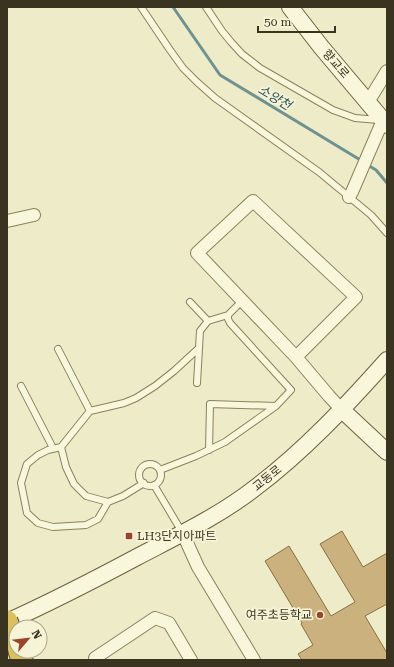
<svg xmlns="http://www.w3.org/2000/svg" width="394" height="667" viewBox="0 0 394 667" font-family="'Roboto Serif','Noto Sans KR',serif">
<rect width="100%" height="100%" fill="#eeecc8"/>
<g fill="none" stroke-linecap="round" stroke-linejoin="round">
<!-- stream -->
<path stroke="#6f9190" stroke-width="3" d="M173,7l47,68 142,86
M366,164l10,6 11,13"/>
</g>
<!-- building -->
<path fill="#cbb17e" stroke="#896f43" d="M342,531l21,36 24,-14v51l-22,12 22,37v7h-85l-4,-6 15,-9 -12,-21 1,-1 -37,-62 24,-15 42,70 24,-14 -35,-58z"/>
<g fill="none" stroke-linecap="round" stroke-linejoin="round">
<!-- lane casing -->
<g stroke="#8a805d" stroke-width="8">
<path id="lane" d="M141,7l29,43 13,18 14,14 18,16 104,74 52,43 16,18
M206,7l16,24 9,11 11,12 18,14 73,42 22,8 24,2
M190,302l18,19
M58,349l32,62
M197,383l3,-52 8,-10 20,-6
M21,386l32,62
M61,447l5,20 8,17 12,12 22,6 15,-6 21,-13
M209,450l1,-46 66,2
M139 475a11 11 0 1 1 22 0a11 11 0 1 1-22 0Z
M160,470l36,-14 29,-14 51,-36 15,-16 -61,-67 -2,-4v-4l15,-15
M154,485l28,47
M108,502l-10,17 -12,6 -33,2 -15,-4 -11,-10 -6,-30 6,-19 11,-9 10,-5 13,-3 29,-36 34,-8 12,-5 19,-12 19,-15 25,-23"/>
</g>
<!-- street casing -->
<g stroke="#8a805d" stroke-width="14">
<path id="street" d="M368,102l19,-31
M349,197l3,-5 31,-72
M7,221l27,-6
M296,357l60,-60 -103,-96 -56,52 99,104 33,39 12,13
M183,534l15,33 56,93
M95,660v-2l60,-40 14,5 22,37"/>
</g>
<!-- secondary casing -->
<g stroke="#6c6040" stroke-width="18">
<path id="secondary" d="M290,7l32,41 65,77
M341,409l46,43
M7,622c44,-20 87,-42 130,-65 40,-21 82,-41 118,-69 49,-37 91,-82 132,-128"/>
</g>
<!-- highway casing -->
<g stroke="#584c31" stroke-width="23">
<path id="highway" d="M19,651l3,9"/>
</g>
<!-- lane -->
<use href="#lane" stroke="#f9f7db" stroke-width="6"/>
<!-- street -->
<use href="#street" stroke="#f9f7db" stroke-width="12"/>
<!-- secondary -->
<use href="#secondary" stroke="#f9f7db" stroke-width="16"/>
<!-- highway -->
<use href="#highway" stroke="#dbc15b" stroke-width="21"/>
<!-- highway-bridge casing -->
<g stroke="#584c31" stroke-width="23" stroke-linecap="butt">
<path id="highway-bridge" d="M7,621l9,23"/>
</g>
<!-- highway-bridge -->
<use href="#highway-bridge" stroke="#dbc15b" stroke-width="21"/>
</g>
<!-- markers -->
<g fill="#98462e" stroke="#f5f4d7" stroke-width="1.5">
<rect x="125" y="532" width="8" height="8" rx="2"/>
<circle cx="320" cy="615" r="4"/>
</g>
<g text-anchor="middle" stroke-width="3.5" stroke-linejoin="round" paint-order="stroke">
<!-- street labels -->
<g font-size="12" fill="#3a3320" stroke="#f5f4d7">
<text transform="translate(336 64) rotate(49)" y="4">향교로</text>
<text transform="translate(267 478) rotate(-39)" y="4">교동로</text>
</g>
<!-- poi labels -->
<g font-size="12" fill="#3a3320" stroke="#f5f4d7" text-anchor="start">
<text x="137" y="540">LH3단지아파트</text>
<text x="312" y="619" text-anchor="end">여주초등학교</text>
</g>
<!-- water labels -->
<g font-size="13" font-style="italic" fill="#30525a" stroke="#f5f4d7">
<text transform="translate(275 97) rotate(31)" y="5">소양천</text>
</g>
</g>
<!-- border -->
<rect width="394" height="667" fill="none" stroke="#3a3320" stroke-width="16"/>
<!-- north arrow -->
<g transform="translate(28 639) rotate(62)"><circle r="19" fill="#f5f4d7" stroke="#aaa78e"/>
<path d="M0-3L7 15L0 10L-7 15Z" fill="#98462e"/>
<text y="-6" font-size="11" font-weight="bold" text-anchor="middle" fill="#3a3320">N</text>
</g>
<!-- scale -->
<path d="M258 26v6h77v-6" fill="none" stroke="#3a3320" stroke-width="2"/>
<text x="264" y="26" font-size="12" fill="#3a3320" stroke="#f5f4d7" stroke-width="3" paint-order="stroke">50 m</text>
</svg>
